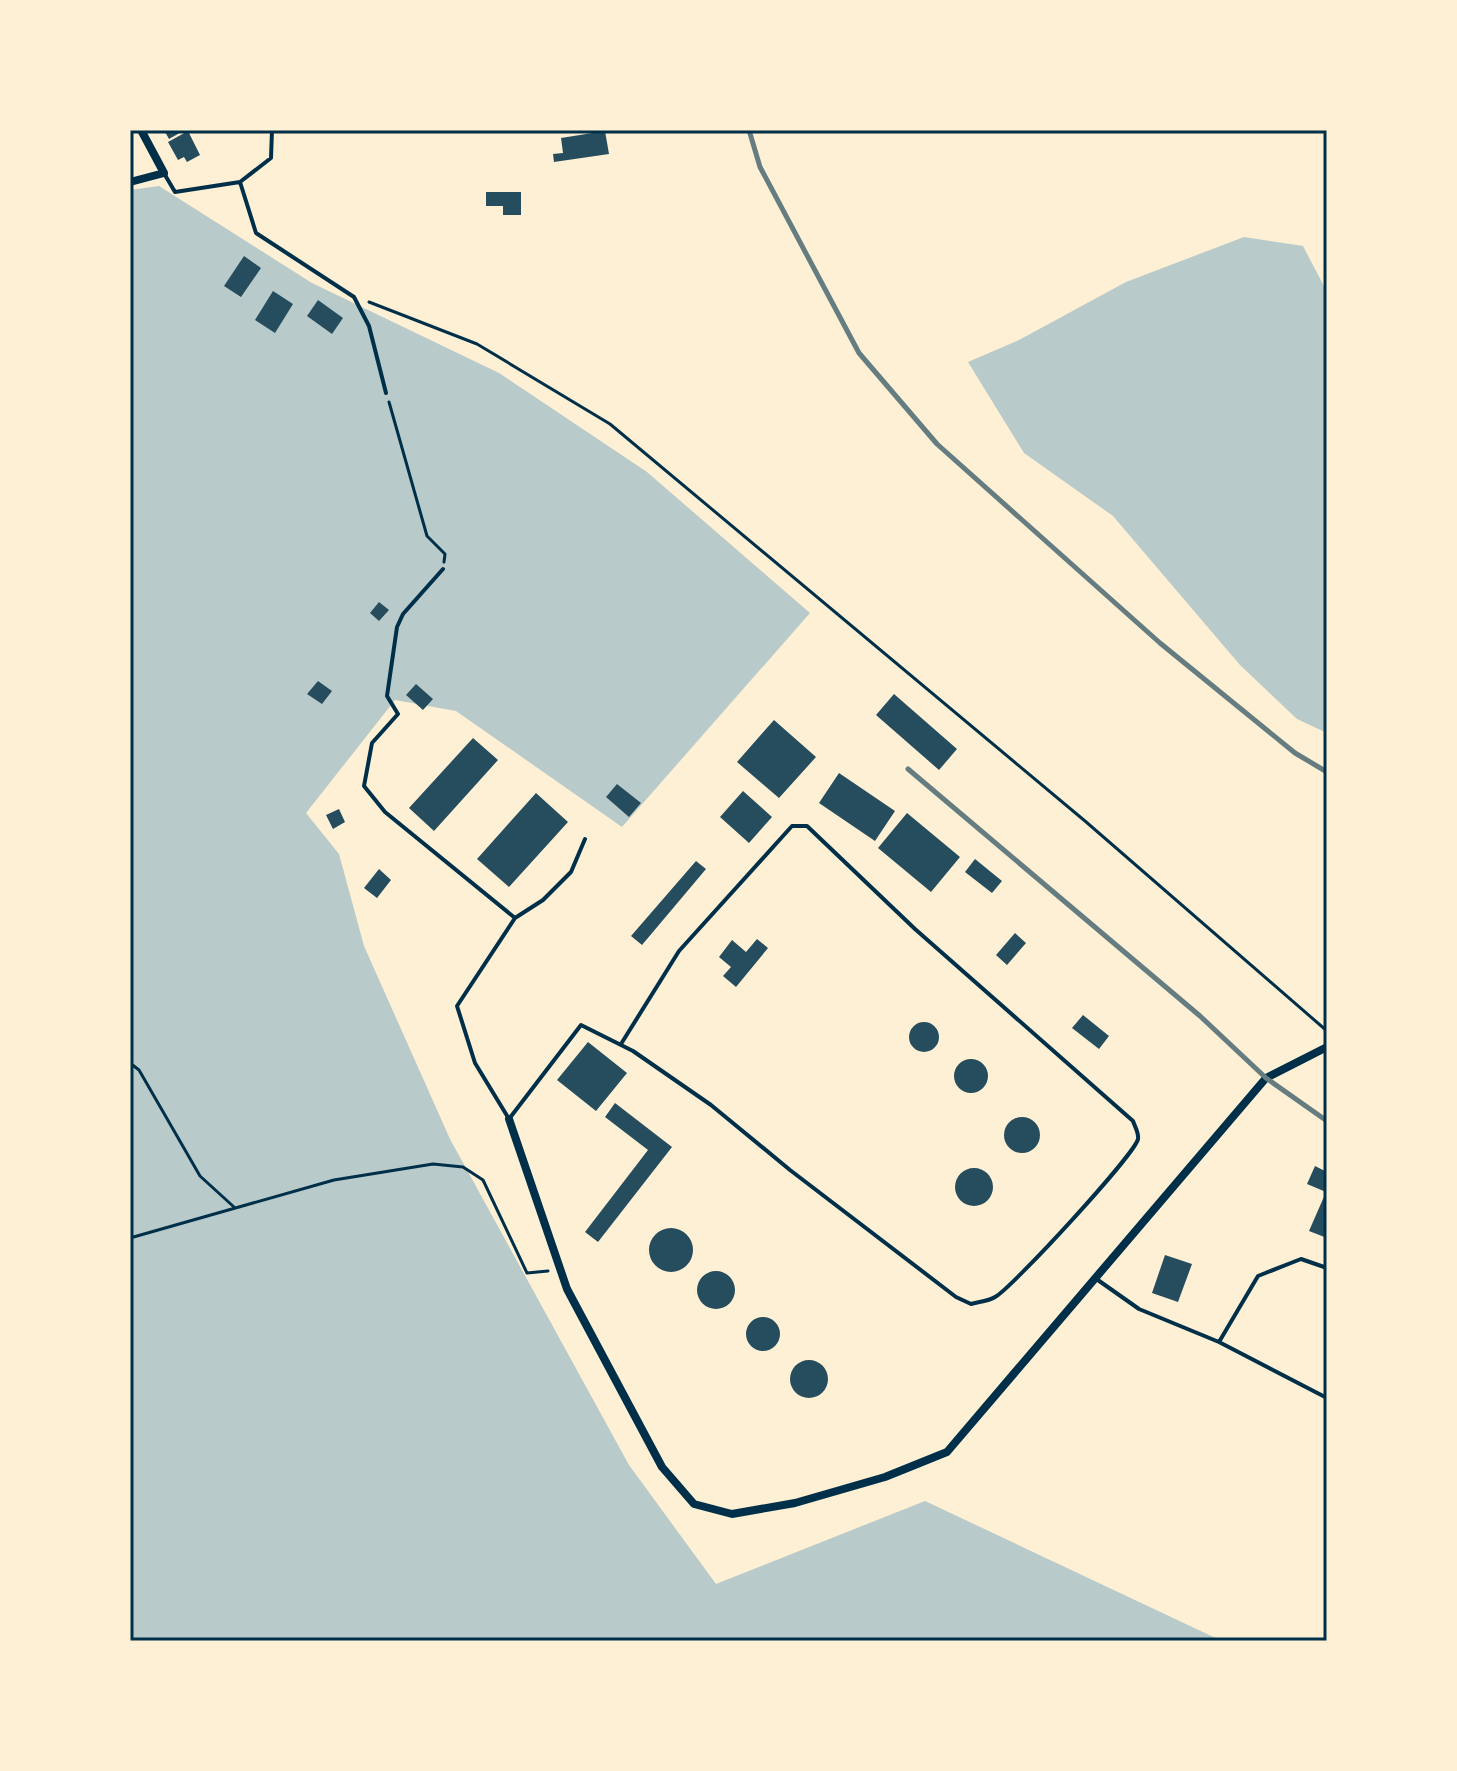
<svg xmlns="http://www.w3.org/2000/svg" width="1457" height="1771" viewBox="0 0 1457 1771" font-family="'Roboto Serif',serif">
<rect width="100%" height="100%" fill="#fdf0d5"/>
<!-- green -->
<path fill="#b9caca" d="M159,186l153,97 187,90 148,99 163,141 -188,214 -166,-116 -61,-11 -89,113 33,41 25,92 86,193 179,326 87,119 209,-83 297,140h-1092v-1451z
M1244,237l59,9 24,46v441l-30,-14 -57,-54 -127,-149 -89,-63 -56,-91 51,-22 107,-58z"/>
<!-- building -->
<path fill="#264d5e" d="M164,130h21l-16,9z
M188,131l12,24 -13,7 -3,-5 -6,3 -10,-18z
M605,131l4,23 -55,8 -1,-8 10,-1 -2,-15z
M486,192h35v23h-18v-9h-17z
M244,256l17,12 -20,29 -17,-11z
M273,291l20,13 -18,29 -20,-13z
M318,300l25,18 -11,16 -25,-18z
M379,602l10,8 -10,11 -9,-8z
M318,681l14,10 -10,13 -15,-10z
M416,684l17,15 -10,11 -17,-15z
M894,694l63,55 -18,21 -63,-55z
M774,720l42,37 -37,41 -42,-36z
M473,738l25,22 -64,71 -25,-23z
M839,773l56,38 -20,30 -56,-38z
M617,784l24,19 -12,14 -23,-20z
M743,791l29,26 -23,26 -29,-26z
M536,793l32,29 -59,65 -32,-28z
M339,809l6,13 -12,7 -7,-14z
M907,813l53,44 -29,35 -53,-44z
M975,859l27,22 -10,12 -27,-21z
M696,861l10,8 -64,76 -11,-9z
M379,869l12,11 -14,18 -13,-10z
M1015,933l11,10 -19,22 -11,-10z
M757,939l11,9 -32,39 -13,-11 8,-9 -12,-10 13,-17 14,12z
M1083,1015l26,21 -10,13 -27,-21z
M909 1037a15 15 0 1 1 30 0a15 15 0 1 1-30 0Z
M588,1042l39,31 -31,38 -39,-31z
M954 1076a17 17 0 1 1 34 0a17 17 0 1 1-34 0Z
M615,1103l57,44 -74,95 -13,-10 63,-82 -43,-33z
M1004 1135a18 18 0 1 1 36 0a18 18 0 1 1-36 0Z
M1315,1166l12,6v66l-18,-7 17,-39 -19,-8z
M955 1187a19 19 0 1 1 38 0a19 19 0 1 1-38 0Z
M649 1250a22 22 0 1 1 44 0a22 22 0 1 1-44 0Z
M1165,1255l27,9 -14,38 -26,-9z
M697 1290a19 19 0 1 1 38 0a19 19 0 1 1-38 0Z
M746 1334a17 17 0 1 1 34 0a17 17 0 1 1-34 0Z
M790 1379a19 19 0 1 1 38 0a19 19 0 1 1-38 0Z"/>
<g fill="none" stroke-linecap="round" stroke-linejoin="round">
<!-- path -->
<path stroke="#003049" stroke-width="3" d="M369,302l108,42 133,80 475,397 242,210
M389,402l38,134 18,18 -1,8
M130,1063l9,7 61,106 34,31
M130,1238l204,-58 99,-16 30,3 20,13 44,93 21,-2"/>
<!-- service -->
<path stroke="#003049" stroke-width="4" d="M165,175l10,17 65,-10 16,51 98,64 15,29 17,67
M240,182l31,-24 1,-28
M443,569l-40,45 -6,13 -10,69 11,18 -26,29 -8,43 21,26 130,106 -58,88 18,57 34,56 72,-94 52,26 78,54 79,65 166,127 15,7c7,-2 18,-3 24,-7 18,-10 140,-143 143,-158 1,-6 -3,-12 -5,-18l-218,-192 -108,-103h-15l-113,125 -58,93
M515,918l28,-18 28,-28 14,-33
M1327,1268l-26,-9 -43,17 -39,66 108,56
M1095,1278l44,31 80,33"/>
<!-- minor -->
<path stroke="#003049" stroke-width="8" d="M130,182l34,-9 -23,-43
M509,1119l58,170 95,178 32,37 38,10 63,-11 90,-26 62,-25 319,-374 61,-31"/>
<!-- rail -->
<path stroke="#657d81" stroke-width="5" d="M749,130l11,37 99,186 78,91 223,199 135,110 32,19
M908,769l292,247 66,62 61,43"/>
</g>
<!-- border -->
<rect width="1457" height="1771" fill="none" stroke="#fdf0d5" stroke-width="264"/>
<rect x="132" y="132" width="1193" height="1507" fill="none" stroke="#003049" stroke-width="3"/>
</svg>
